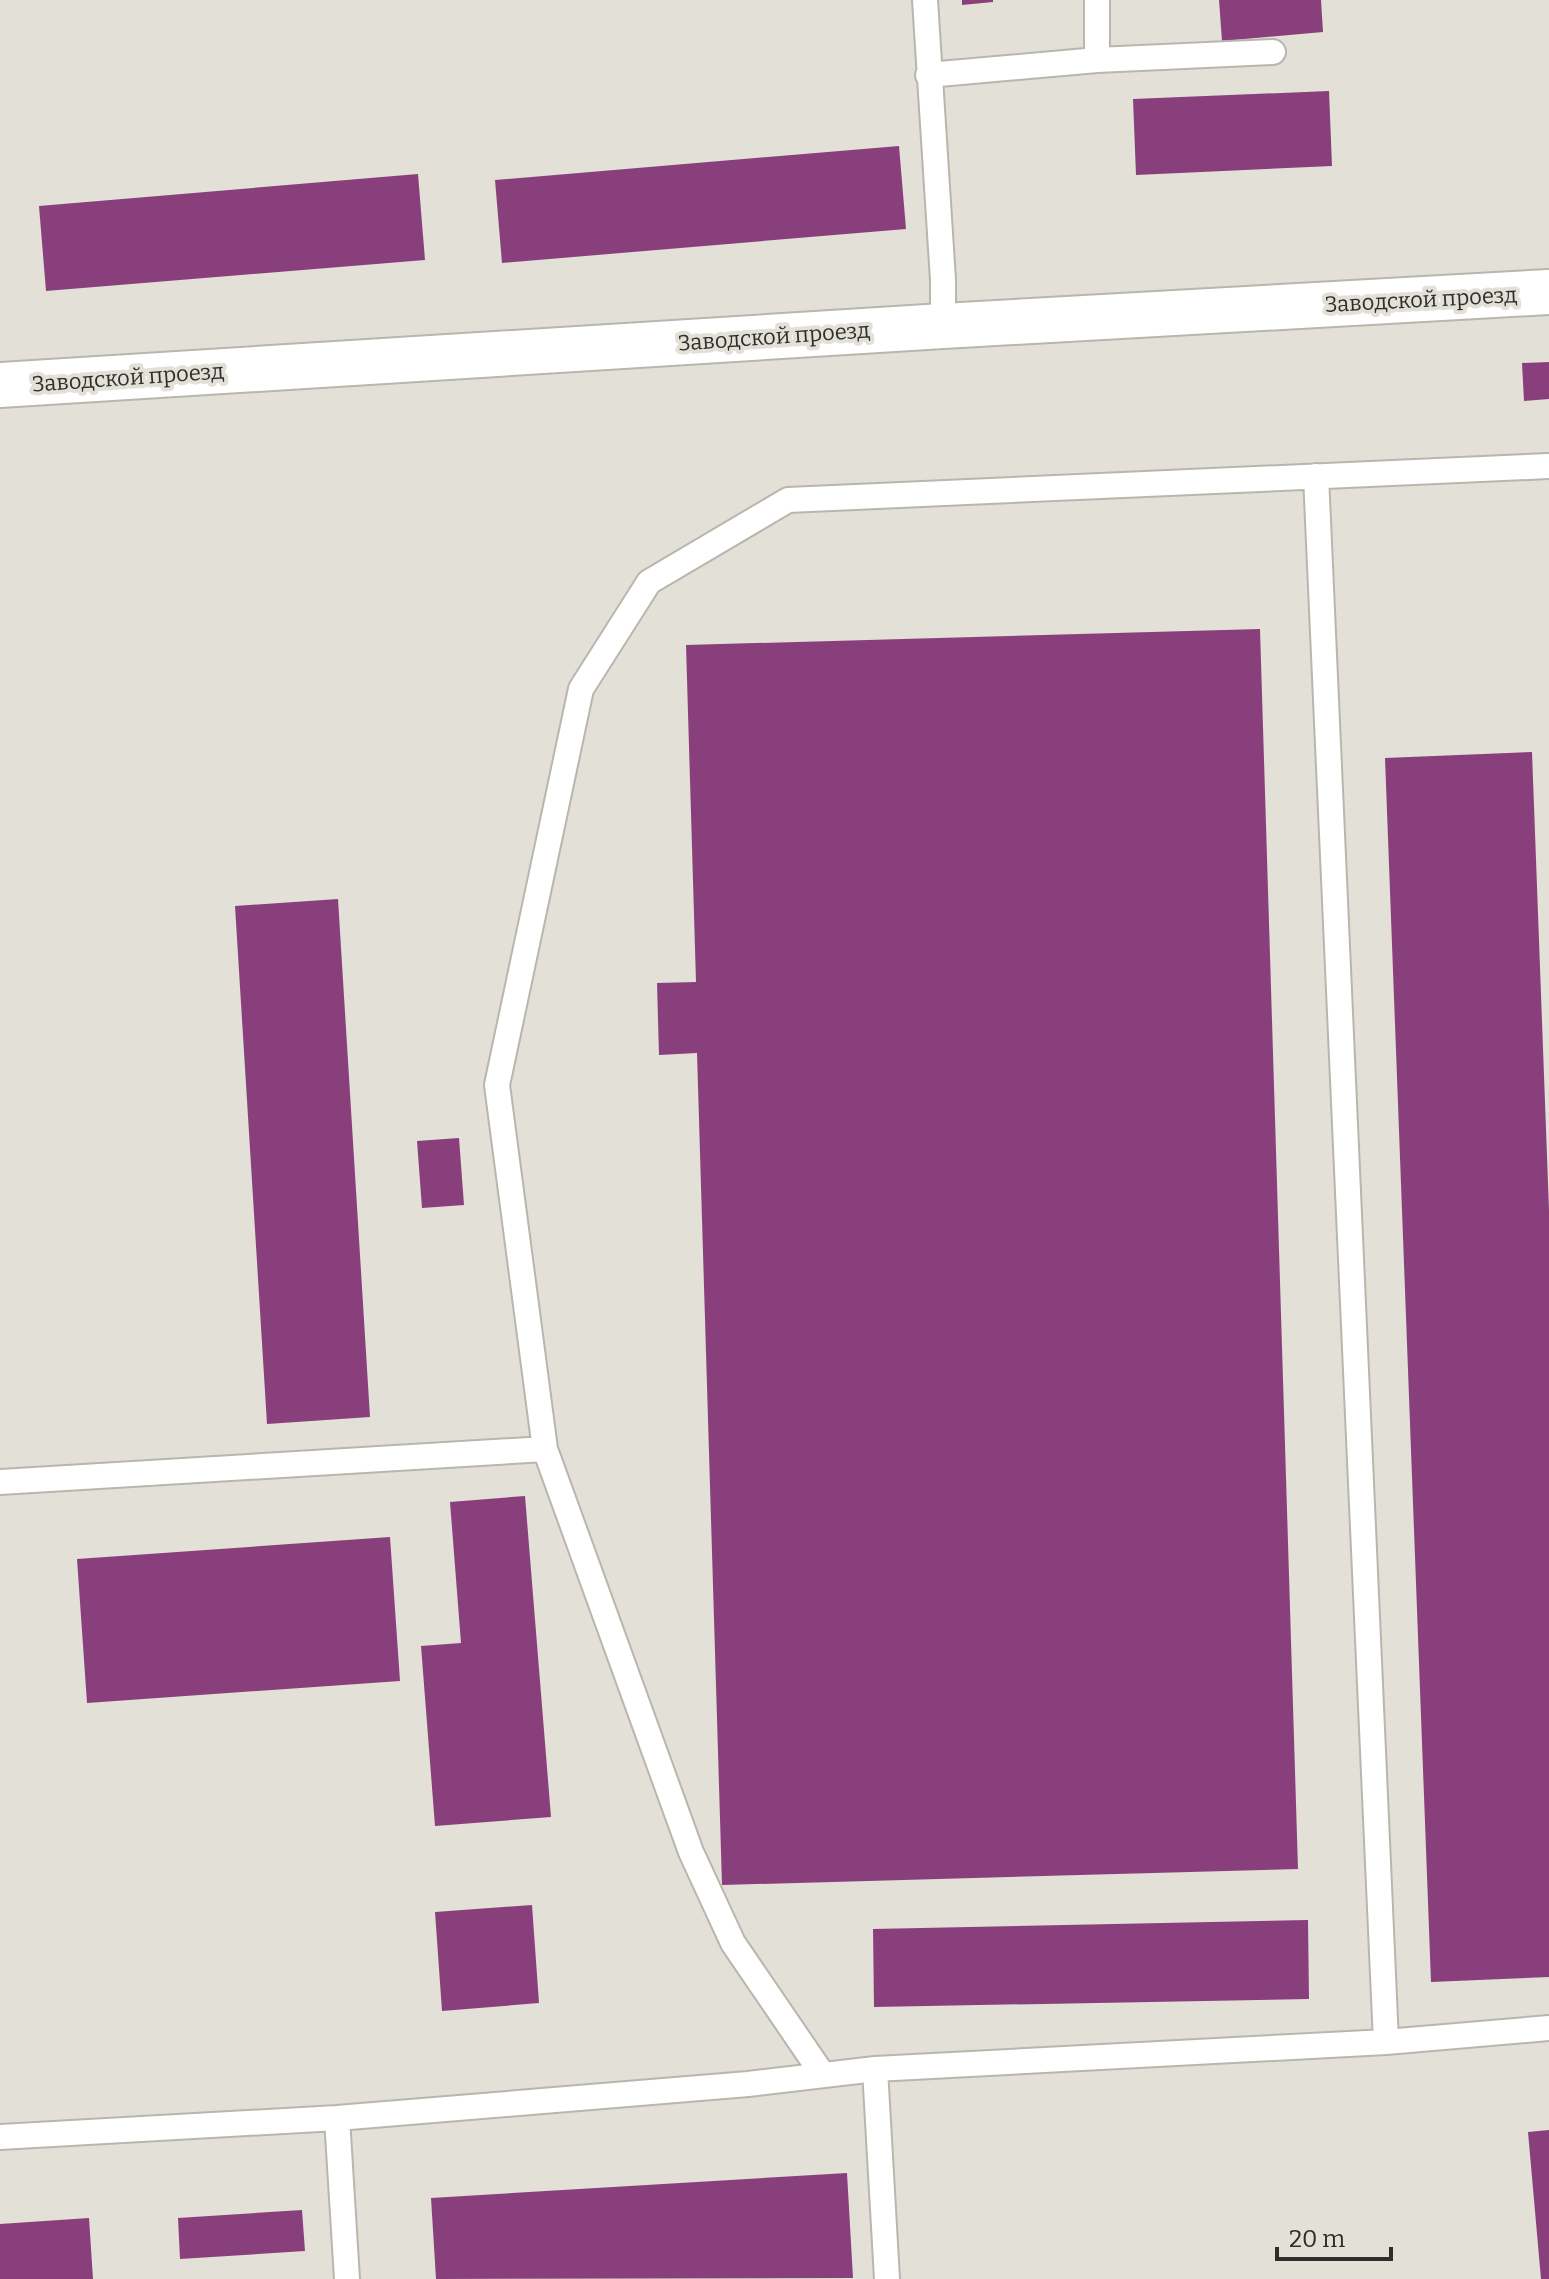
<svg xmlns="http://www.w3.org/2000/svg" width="1549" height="2279" viewBox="0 0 1549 2279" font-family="Bitter,serif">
<rect width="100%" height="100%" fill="#e2e0d7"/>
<!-- building -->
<path fill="#8a3f7d" d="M962,0h31v2l-31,3z
M1219,0h102l2,32 -101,9z
M1329,91l3,75 -196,9 -3,-76z
M899,146l7,83 -404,34 -7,-83z
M418,174l7,86 -379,31 -7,-85z
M1549,362v37l-25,2 -2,-38z
M1260,629l38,1240 -576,16 -25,-832 -38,2 -2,-72 39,-1 -10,-337z
M1532,752l17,458v767l-118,5 -46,-1224z
M338,899l32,518 -103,7 -32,-518z
M459,1138l5,67 -42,3 -5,-67z
M525,1496l26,321 -116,9 -14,-180 40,-3 -11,-141z
M390,1537l10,144 -313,22 -10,-144z
M532,1905l7,98 -97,8 -7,-99z
M1308,1920l1,79 -435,8 -1,-78z
M1549,2130v149h-8l-13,-147z
M847,2173l6,105 -417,1 -5,-81z
M302,2210l3,41 -125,8 -2,-41z
M89,2218l4,61h-93v-55z"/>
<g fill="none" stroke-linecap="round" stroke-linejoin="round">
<!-- service casing -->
<g stroke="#b8b6ad" stroke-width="28">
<path id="service" d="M925,0l18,280v46
M1097,60v-60
M928,75l169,-15 176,-8
M1316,476l70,1566
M0,1482l545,-33
M875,2069l12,210
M823,2075l-90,-132 -42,-91 -146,-403 -48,-364 84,-396 68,-107 139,-82 761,-34
M337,2118l10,161
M0,2137l337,-19 411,-34 127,-15 511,-27 163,-14"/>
</g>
<!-- minor casing -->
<g stroke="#b8b6ad" stroke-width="48">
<path id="minor" d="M0,385l943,-59 606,-34"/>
</g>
<!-- service -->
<use href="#service" stroke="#fff" stroke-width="24"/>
<!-- minor -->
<use href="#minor" stroke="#fff" stroke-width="44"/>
</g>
<g text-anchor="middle" stroke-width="8" stroke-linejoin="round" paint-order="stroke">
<!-- street labels -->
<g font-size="22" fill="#2f2e2b" stroke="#e2e0d7">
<text transform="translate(1421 299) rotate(-3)" y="8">Заводской проезд</text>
<text transform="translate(774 336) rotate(-4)" y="8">Заводской проезд</text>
<text transform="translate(128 377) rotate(-4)" y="8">Заводской проезд</text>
</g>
</g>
<!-- scale -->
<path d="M1277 2247v12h114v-12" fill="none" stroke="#2f2e2b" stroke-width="4"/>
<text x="1289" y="2247" font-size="24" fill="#2f2e2b" stroke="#e2e0d7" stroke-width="6" paint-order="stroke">20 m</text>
</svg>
